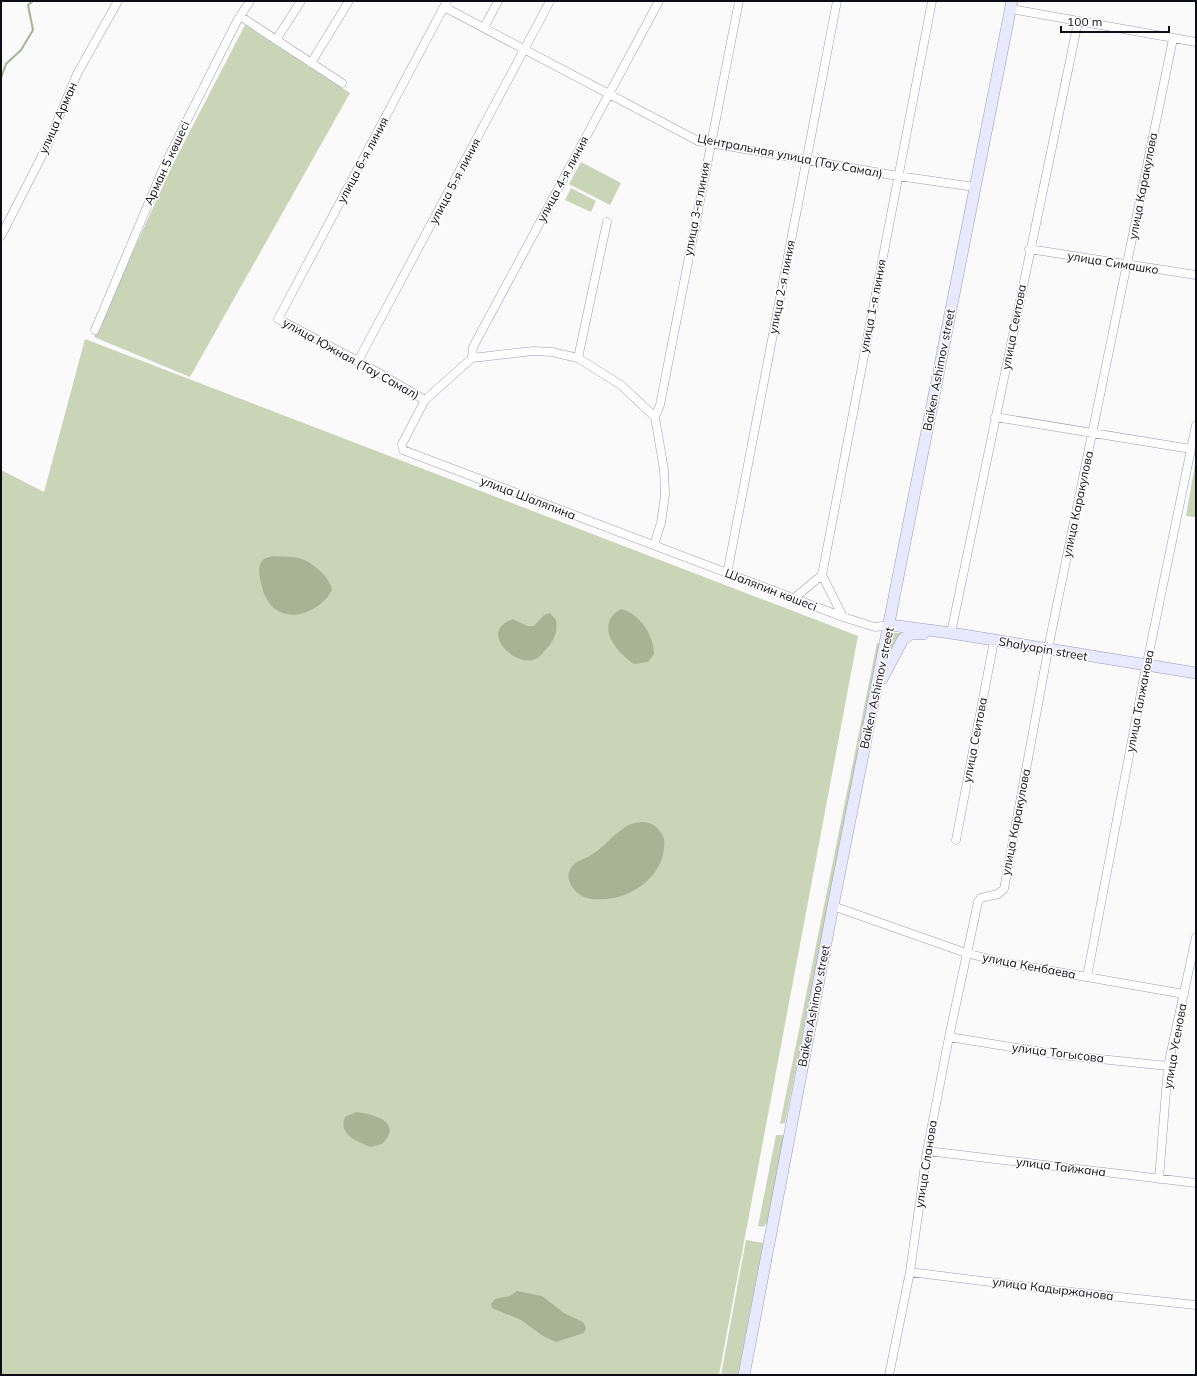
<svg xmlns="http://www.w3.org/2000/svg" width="1197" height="1376" viewBox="0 0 1197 1376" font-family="Mulish,sans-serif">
<rect width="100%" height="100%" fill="#fafafa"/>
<!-- green -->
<path fill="#cad4b7" d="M245,25l105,68 -160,284 -96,-40 79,-173z
M581,162l40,21 -11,22 -41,-21z
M571,188l25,13 -5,11 -26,-12z
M85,339l773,297 -139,739h-718v-905l43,22z
M1196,459v58l-10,-1z
M894,633h15l-24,35 6,-32z
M877,643h3l-95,480 -5,1z
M776,1135h8l-16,87 -5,5 -5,-1z
M746,1240l17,3 -25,132h-17z"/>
<!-- water -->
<path fill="#a8b393" d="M273,556c9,1 20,0 29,3 12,5 28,18 30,31 -6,11 -16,19 -28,23 -24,7 -39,-8 -43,-30 -2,-8 -4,-18 3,-24 2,-1 6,-2 9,-3z
M621,609c19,5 33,26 33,45l-6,8 -14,2c-17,-11 -41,-39 -13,-55z
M550,613l6,7c2,10 -1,17 -7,26 -4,4 -8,10 -13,13 -21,9 -59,-28 -23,-40l14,7h7l10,-11z
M641,822c8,0 13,2 18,8 5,6 6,10 5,17 -1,29 -32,51 -59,52 -6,0 -12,1 -18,-1 -12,-3 -24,-19 -16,-30 4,-7 14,-9 20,-13 13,-7 21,-20 33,-27 5,-4 11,-5 17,-6z
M356,1112c18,2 48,10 26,32l-12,3c-13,-6 -32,-12 -25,-30z
M517,1291l25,5 22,17 19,9 3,6 -2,5 -28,9 -13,-6 -22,-16 -29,-12 -1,-4 4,-5 15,-3z"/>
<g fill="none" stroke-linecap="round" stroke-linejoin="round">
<!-- stream -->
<path stroke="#a8b393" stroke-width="2" d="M1,78l5,-14 15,-14 12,-20 -5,-25 5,-4
M1,100v2"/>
<!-- minor casing -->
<g stroke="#9a9bb6" stroke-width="9">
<path id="minor" d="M444,7l254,134 200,35 77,11
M1011,9l185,33
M240,16l102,67
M484,28l14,-27
M276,40l25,-39
M311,63l38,-62
M1,236l46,-90 30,-72 41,-73
M1029,249l167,26
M95,330l71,-168 71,-141 13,-20
M472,358l1,-11 186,-346
M578,358l29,-136
M358,361l192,-360
M425,400l-67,-39 -80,-42 169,-318
M655,417l5,-12 79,-404
M995,417l196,32
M654,545l7,-22 4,-28 -1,-25 -9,-53 -34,-32 -43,-27 -26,-6 -19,-1 -61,7 -47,42 -23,44 1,6 440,167 32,10 15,-2
M727,574l110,-573
M822,575l21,42
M793,599l29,-24 110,-574
M951,633l127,-611
M956,840l38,-199
M833,906l133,47 35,9 183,32
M1087,977l56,-295 53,-257
M949,1037l112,18 107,11
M927,1151l269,32
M1159,1179l9,-113 28,-129
M910,1272l152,19 134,14
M889,1375l21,-103 17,-121 22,-114 29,-135 3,-4 17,-4 6,-5 47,-255 122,-595"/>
</g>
<!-- secondary casing -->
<g stroke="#9a9bb6" stroke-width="12">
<path id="secondary" d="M890,625l61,8 245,40
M882,679l21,-40 8,-5h12
M744,1375l89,-469 179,-905"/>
</g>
<!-- minor -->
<use href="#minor" stroke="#fff" stroke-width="8"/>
<!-- secondary -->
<use href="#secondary" stroke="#e8e8ff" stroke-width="11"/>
</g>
<g text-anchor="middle" stroke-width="3" stroke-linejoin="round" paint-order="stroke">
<!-- street labels -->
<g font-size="12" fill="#0d0d16" stroke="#fff">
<text transform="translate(58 118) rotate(-66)" y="4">улица Арман</text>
<text transform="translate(790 156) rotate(11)" y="4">Центральная улица (Тау Самал)</text>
<text transform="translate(363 160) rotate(-62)" y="4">улица 6-я линия</text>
<text transform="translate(167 163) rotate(-65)" y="4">Арман 5 көшесі</text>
<text transform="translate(563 179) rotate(-62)" y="4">улица 4-я линия</text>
<text transform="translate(455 181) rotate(-62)" y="4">улица 5-я линия</text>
<text transform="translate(1143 186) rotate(-79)" y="4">улица Каракулова</text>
<text transform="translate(697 209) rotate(-79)" y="4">улица 3-я линия</text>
<text transform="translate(1113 263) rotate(9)" y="4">улица Симашко</text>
<text transform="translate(782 287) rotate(-79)" y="4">улица 2-я линия</text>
<text transform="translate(873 306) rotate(-79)" y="4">улица 1-я линия</text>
<text transform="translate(1014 327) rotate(-79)" y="4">улица Сеитова</text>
<text transform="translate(351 359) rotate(29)" y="4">улица Южная (Тау Самал)</text>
<text transform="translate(939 370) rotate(-79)" y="4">Baiken Ashimov street</text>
<text transform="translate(528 498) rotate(21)" y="4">улица Шаляпина</text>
<text transform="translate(1078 504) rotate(-78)" y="4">улица Каракулова</text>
<text transform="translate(771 590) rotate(21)" y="4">Шаляпин көшесі</text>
<text transform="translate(1043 649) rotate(10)" y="4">Shalyapin street</text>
<text transform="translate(877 688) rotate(-78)" y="4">Baiken Ashimov street</text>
<text transform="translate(1140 701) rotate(-79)" y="4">улица Талжанова</text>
<text transform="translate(975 740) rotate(-79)" y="4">улица Сеитова</text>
<text transform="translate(1016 822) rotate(-79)" y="4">улица Каракулова</text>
<text transform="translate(1029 966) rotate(11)" y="4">улица Кенбаева</text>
<text transform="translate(814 1006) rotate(-79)" y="4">Baiken Ashimov street</text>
<text transform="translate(1175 1046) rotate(-80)" y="4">улица Усенова</text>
<text transform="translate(1058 1053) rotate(7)" y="4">улица Тогысова</text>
<text transform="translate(926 1164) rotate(-81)" y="4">улица Сланова</text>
<text transform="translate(1061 1167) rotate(7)" y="4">улица Тайжана</text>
<text transform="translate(1053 1289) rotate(7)" y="4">улица Кадыржанова</text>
</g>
</g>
<!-- border -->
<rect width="1197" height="1376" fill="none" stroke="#0d0d16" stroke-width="4"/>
<!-- scale -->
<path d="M1061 26v6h108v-6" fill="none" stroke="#0d0d16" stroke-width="2"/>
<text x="1067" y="26" font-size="12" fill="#0d0d16" stroke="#ffffff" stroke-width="3" paint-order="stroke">100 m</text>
</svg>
